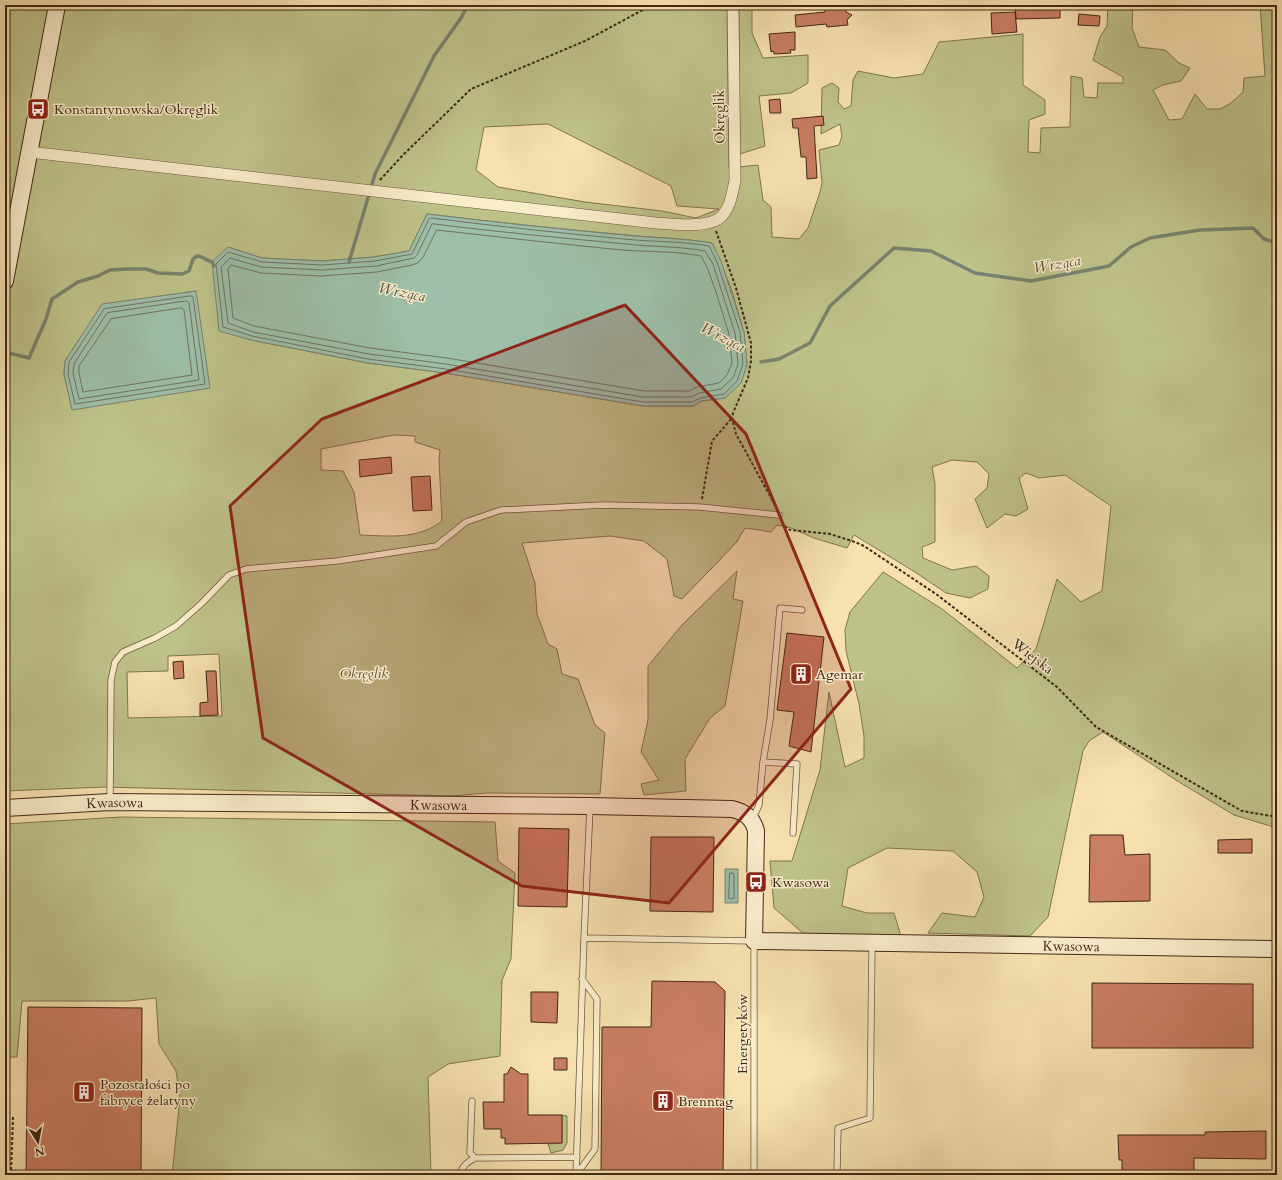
<svg xmlns="http://www.w3.org/2000/svg" width="1282" height="1180" viewBox="0 0 1282 1180" font-family="Cardo,serif">
<rect width="100%" height="100%" fill="#f6e1af"/>
<filter id="stains"><feTurbulence type="fractalNoise" baseFrequency=".005" numOctaves="4"/><feColorMatrix values="0 0 0 0 .2 0 0 0 0 .09 0 0 0 0 .02 0 0 0 .5 -.17"/></filter>
<radialGradient id="worn" r=".72"><stop offset=".6" stop-color="#630" stop-opacity="0"/><stop offset="1" stop-color="#630" stop-opacity=".3"/></radialGradient>
<!-- green -->
<path fill="#bec289" stroke="#80754f" fill-rule="evenodd" d="M5,5h722l2,163 29,-3 5,35 8,7 1,30 27,2 9,-11 12,-36 2,-9 -3,-33 20,-5 3,-9 -2,-12 -19,10 1,-46 10,-5 7,5 -1,14 6,7 7,-3 2,-26 5,-9 36,7 29,-4 16,-32 84,-8v51l22,15v14l-16,6 -1,32 12,1 1,-25 29,-1 1,-51 11,2 2,19 13,1 1,-15h25v-6l-30,-17 7,-23 7,-11 1,-21h25l-1,23 7,19 26,3 14,13 11,5 -9,13 -18,4 -10,5 16,30 13,-1 13,-25 12,15h13l11,-6 12,-11 1,-14 21,-2 -5,-71h17v823l-43,-13 -55,-33 -76,-50 -14,9 -6,10 -35,166 -18,19 -102,-3 14,-20 33,4 9,-20 -7,-25 -24,-21 -66,-3 -39,20 -6,38 25,7h27l7,23 -97,-2 -30,-26 -4,-47h22l28,-91 9,-78 16,75 19,-9v-22l-5,-32 -13,-53 -1,-21 5,-18 33,-40 59,37 75,59 19,-19 21,-70 24,23 21,-11 9,-85 -46,-31 -26,3 -13,-5 -7,5 9,31 -12,7 -11,-2 -18,14 -12,-29 12,-11 2,-14 -12,-12 -25,-2 -20,7 3,17v58l-13,5 1,11 29,12 24,-4 13,10 -1,13 -18,9 -24,-5 -31,-21 -61,-37 -7,13 -33,-10 -23,-10 -14,-3 -6,7 -26,-4 -9,15 -54,56 -8,-3 -7,-37 -23,-18 -34,-5 -88,7 13,40 2,31 11,30 9,5 5,25 16,5 17,46 10,8 -5,61 -113,-1 -35,3 -348,-9 -99,4zM548,124l123,62 6,20 42,3 -23,9 -34,-7 -77,-9 -87,-15 -22,-17 8,-43zM427,214c67,8 133,15 200,21 28,3 56,3 85,8l19,45 13,44 3,33 -22,33 -24,3 -8,5h-50l-198,-33 -77,-10 -117,-23 -11,-4 -12,-89 34,11 60,3 52,-4 35,-6zM196,291l-124,118 -8,-35 1,-13 37,-56zM394,435l21,1v6l25,8 -1,10 3,61c-24,19 -53,15 -82,14l-6,-43 -11,-21 -22,-1v-21zM219,654l3,62 -94,2 -1,-46 41,-1v-15z
M739,5h13v28l11,25 45,-3v28l-17,10 -32,3 6,50 -25,8z
M737,571l-4,28 10,2 -18,105 -15,12 -25,41 1,32 -42,4 -3,-11 18,-4 -18,-28 7,-32v-54l34,-41z
M121,817l374,5 3,39 17,12 -4,86 -9,21 -2,76 -52,8 -20,13 3,98h-259l8,-77 -4,-27 -17,-27 -3,-46 -28,3h-106l-5,56h-12v-233z
M562,1115l5,1v27l-4,7 -12,3 -3,-9 14,-1z"/>
<!-- water -->
<path fill="#9dbea9" stroke="#78826e" d="M427,214c66,8 131,15 197,21 29,3 59,3 88,8l9,18 23,71 3,33 -6,18 -16,15 -24,3 -8,5h-50l-198,-33 -77,-10 -117,-23 -32,-9 -7,-69 16,-15 34,11 60,3 52,-4 35,-6z
M196,291l14,97 -138,22 -8,-36 1,-13 37,-57z
M725,869h13v34h-13z"/>
<g fill="none" stroke-linecap="round" stroke-linejoin="round">
<!-- shore -->
<path stroke="#6f735f" stroke-width="1" d="M431,218c64,8 129,15 193,21 28,3 57,2 85,7l8,16 23,70 3,32 -6,17 -13,13 -24,4 -8,4h-49l-197,-33 -78,-10 -116,-23 -29,-9 -7,-63 12,-12 34,10 60,3 53,-4 37,-7 17,-35z
M434,224c64,8 128,14 192,20 26,3 53,2 79,7l8,13 22,69 3,31 -5,14 -12,11 -22,4 -8,4h-48l-197,-33 -77,-10 -116,-22 -25,-9 -7,-56 9,-9 31,9 61,3 54,-4 38,-8 3,-3 15,-31z
M437,230c62,7 123,14 185,20 27,2 54,1 79,6l6,11 9,25 13,42 3,29 -5,12 -8,8 -22,4 -8,4h-45l-197,-33 -77,-10 -116,-22 -21,-8 -5,-49 3,-4 30,8 60,3 56,-4 35,-7 6,-2 5,-6z
M191,296l2,1 12,87 -130,20 -7,-30 1,-12 35,-53z
M187,301l2,2 10,77 -120,19 -6,-26 1,-9 33,-51z
M180,308h2l2,2 8,65 -109,17 -4,-19v-7l32,-47z
M730,873h3l1,2v23l-2,1 -3,-1z"/>
<!-- stream -->
<path stroke="#78826e" stroke-width="3.5" d="M349,262l26,-88 59,-118 27,-38 7,-13
M5,352l24,6 17,-39 6,-20 26,-17 20,-6 12,-6 18,-1h18l12,4 24,1 7,-3 4,-12 4,-3c7,0 9,5 15,6l2,4
M761,362l18,-3 31,-16 20,-37 64,-58 37,3 44,22 56,8 78,-15 22,-19 19,-9 50,-8 53,-2 11,11 13,4"/>
</g>
<!-- building -->
<path fill="#c97d62" stroke="#412815" d="M1015,5h45v13l-44,1z
M846,7v5l6,3 -5,5 1,5 -21,2 -1,-3 -30,3 -1,-12 30,-3v-3z
M1015,12l2,20 -25,2 -1,-21z
M1079,14l21,2 -1,10 -21,-1z
M795,32v18h-5l1,3 -17,1v-3l-3,1 -2,-18z
M780,99l1,14h-11l-1,-13z
M823,116l1,9 -10,1 3,52 -10,1 -1,-22h-5l-3,-29h-5l-1,-9z
M391,457l1,16 -32,4 -1,-17z
M430,476l2,34 -19,1 -2,-34z
M787,633l37,4 -13,115 -22,-6 5,-34 -17,-2z
M183,661l1,17 -10,1 -1,-17z
M206,671h10l2,44 -18,1v-13l8,-1z
M519,828l50,1 -2,78 -49,-1z
M1090,835h33l2,20 25,-1v47l-61,1z
M651,837h63l-1,75 -63,-1z
M1252,839v14h-34v-13z
M652,981l63,1 10,9 -2,184h-122l1,-148h49z
M1092,983l161,1v64h-161z
M531,992h27l-1,31 -26,-1z
M28,1007l114,1 -1,167h-115z
M554,1058h13v12h-13z
M511,1067l10,7h7v41h34v28l-57,1v-6h-4v-9h-17l-1,-27h21v-28h3z
M1266,1131v28l-72,-1v17h-72v-15h-3l-1,-25h87v-3z"/>
<g fill="none" stroke-linecap="round" stroke-linejoin="round">
<!-- lane casing -->
<g stroke="#6e563c" stroke-width="7">
<path id="lane" d="M763,762l34,2 -4,69
M110,800l1,-120 4,-18 8,-10 32,-14 21,-12 26,-23 27,-28 17,-6 91,-8 99,-15 30,-24 35,-12 102,-5 97,2 79,8
M753,818l6,-13 4,-43 7,-42 10,-112 22,2
M584,938l170,3v234
M472,1101l-2,52 5,5
M837,1171l1,-43 32,-10 2,-173
M460,1175c2,-9 7,-13 15,-17l102,-1
M576,1175l8,-237 6,-130
M576,1175l19,-26 2,-150 -15,-20"/>
</g>
<!-- street casing -->
<g stroke="#6e563c" stroke-width="12">
<path id="street" d="M29,152l627,71c16,1 54,6 66,-7 9,-10 10,-23 13,-35l-2,-176"/>
</g>
<!-- secondary casing -->
<g stroke="#412815" stroke-width="18">
<g id="secondary">
<path d="M5,281l52,-276"/>
<path id="s1" d="M5,808l105,-6 480,4 142,3c13,3 21,9 24,22l-2,110 523,8"/>
</g>
</g>
<!-- path -->
<path stroke="#412815" stroke-width="2" stroke-dasharray="3 2" stroke-linecap="butt" d="M380,180l23,-25 68,-66 114,-48 67,-36
M716,231l20,57 15,55v18l-3,17 -15,35 -1,5 4,16 39,71
M702,499l10,-58 20,-23
M782,522l1,3 7,5 40,4 25,8 9,4 72,48 121,93 39,40 146,84 35,6
M11,1175l2,-59"/>
<!-- lane -->
<use href="#lane" stroke="#f9eccb" stroke-width="5.5"/>
<!-- street -->
<use href="#street" stroke="#f9eccb" stroke-width="11"/>
<!-- secondary -->
<use href="#secondary" stroke="#f9eccb" stroke-width="16"/>
</g>
<!-- marked area -->
<path fill="#8f2418" fill-opacity="0.2" stroke="#8f2418" stroke-width="3" stroke-linejoin="round" d="M625,305l121,129 105,255 -182,214 -147,-17 -259,-148 -33,-232 92,-87z"/>
<!-- icons -->
<defs>
<g id="bus-square" transform="scale(1.15)"><rect x="-9" y="-9" width="18" height="18" rx="4" fill="#8f2418" stroke="#f9eccb"/><path d="M-5-6H5V4H4V6H2V4H-2V6H-4V4H-5ZM-3.5-4V0h7V-4ZM-3.5 1.2v1.5H-2V1.2ZM2 1.2v1.5H3.5V1.2Z" fill="#fff"/></g>
<g id="building-square" transform="scale(1.15)"><rect x="-9" y="-9" width="18" height="18" rx="4" fill="#8f2418" stroke="#f9eccb"/><path d="M-4-6H4V6H1V3H-1V6H-4ZM-2.5-4.3h1.7v1.8h-1.7ZM.8-4.3h1.7v1.8H.8ZM-2.5-1h1.7V.8h-1.7ZM.8-1h1.7V.8H.8Z" fill="#fff"/></g>
</defs>
<g fill-rule="evenodd">
<use href="#bus-square" x="38" y="109"/>
<use href="#building-square" x="801" y="674"/>
<use href="#bus-square" x="756" y="882"/>
<use href="#building-square" x="84" y="1092"/>
<use href="#building-square" x="663" y="1101"/>
</g>
<g text-anchor="middle" stroke-width="3" stroke-linejoin="round" paint-order="stroke">
<!-- poi labels -->
<g font-size="14" fill="#412815" stroke="#f9eccb" text-anchor="start">
<text x="54" y="114">Konstantynowska/Okręglik</text>
<text x="816" y="679">Agemar</text>
<text x="772" y="887">Kwasowa</text>
<text x="100" y="1089">Pozostałości po<tspan x="100" dy="16">fabryce żelatyny</tspan></text>
<text x="678" y="1106">Brenntag</text>
</g>
<!-- street labels -->
<g font-size="14" fill="#412815" stroke="#f9eccb">
<text transform="translate(719 117) rotate(-91)" y="5">Okręglik</text>
<text transform="translate(1033 656) rotate(38)" y="5">Wiejska</text>
<text dy="5" stroke="none"><textPath href="#s1" startOffset="110">Kwasowa</textPath></text>
<text dy="5" stroke="none"><textPath href="#s1" startOffset="434">Kwasowa</textPath></text>
<text dy="5" stroke="none"><textPath href="#s1" startOffset="1189">Kwasowa</textPath></text>
<text transform="translate(742 1034) rotate(-90)" y="5">Energetyków</text>
</g>
<!-- park labels -->
<g font-size="14" font-style="italic" fill="#604e32" stroke="#f9eccb">
<text x="364" y="678">Okręglik</text>
</g>
<!-- water labels -->
<g font-size="15" font-style="italic" fill="#584e3a" stroke="#f9eccb">
<text transform="translate(1057 264) rotate(-10)" y="5">Wrząca</text>
<text transform="translate(402 292) rotate(11)" y="5">Wrząca</text>
<text transform="translate(723 337) rotate(27)" y="5">Wrząca</text>
</g>
</g>
<!-- margin -->
<rect width="1282" height="1180" fill="none" stroke="#f6e1af" stroke-width="20"/>
<rect x="6" y="6" width="1270" height="1168" fill="none" stroke="#412815" stroke-width="2"/>
<rect x="10" y="10" width="1262" height="1160" fill="none" stroke="#412815"/>
<!-- north arrow -->
<g transform="translate(38 1142) rotate(169)" stroke="#f9eccb" stroke-width="3" paint-order="stroke">
<path d="M0-3L7 15L0 10L-7 15Z" fill="#412815"/>
<text y="-6" font-size="11" font-weight="bold" text-anchor="middle" fill="#412815">N</text>
</g>
<rect width="100%" height="100%" filter="url(#stains)"/>
<rect width="100%" height="100%" fill="url(#worn)"/>
</svg>
